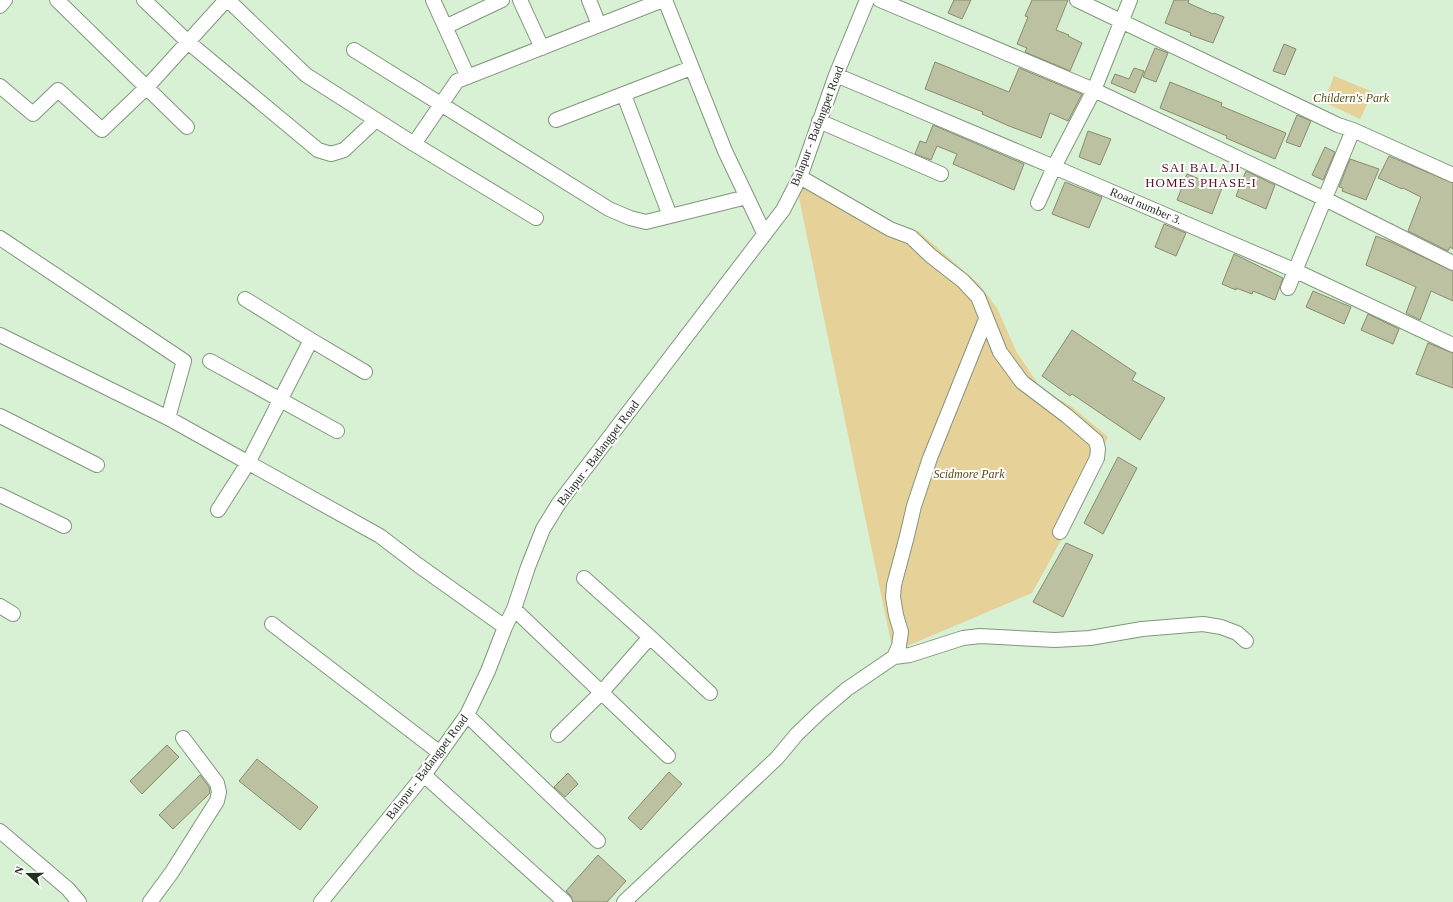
<svg xmlns="http://www.w3.org/2000/svg" width="1453" height="902" viewBox="0 0 1453 902" font-family="Georgia,serif">
<rect width="100%" height="100%" fill="#d8f0d4"/>
<!-- green -->
<path fill="#e6d199" d="M1334,76l39,16 -13,27 -36,-17z
M832,186l47,35 39,10 61,53 18,24 19,43 26,39 29,16 37,31 -43,96 -33,60 -139,59 -96,-464z"/>
<!-- building -->
<path fill="#bcc2a1" stroke="#878c6c" d="M954,0h17l-9,19 -14,-6z
M1032,0h36l-12,30 13,5 -1,1 14,7 -12,28 -45,-19 2,-4 -10,-4 11,-27 -3,-1z
M1174,0h15l-1,3 25,11 1,-1 10,4 -11,26 -23,-8 1,-2 -26,-10z
M1284,44l12,5 -11,26 -12,-4z
M1155,48l13,5 -12,29 -13,-5z
M935,62l74,30 10,-24 63,26 -14,27 -18,-8 -9,25 -32,-12 -27,-12 1,-2 -58,-23z
M1134,68l10,3 -9,22 -24,-10 4,-9 14,5z
M1170,82l52,21 -1,3 65,27 -11,26 -49,-21 1,-2 -67,-28z
M1297,115l14,6 -11,26 -14,-5z
M933,125l91,39 -10,26 -61,-26 4,-10 -20,-8 -6,14 -16,-6 5,-13 6,2z
M1088,131l23,8 -11,26 -21,-8z
M1325,147l10,5 -12,28 -11,-5z
M1389,156l64,27v66l-3,-2 -2,4 -40,-20 13,-34 -18,-9 -1,1 -24,-11z
M1350,159l29,10 -13,31 -24,-9 1,-3 -4,-1z
M1246,171l29,14 -9,24 -30,-13z
M1187,174l35,14 -10,26 -35,-14z
M1065,182l37,15 -13,31 -37,-14z
M1164,224l22,9 -10,23 -21,-9z
M1376,236l15,6 62,29v30l-22,-10 -11,29 -14,-7 10,-26 -50,-22z
M1234,254l49,24 -8,22 -22,-9 -1,3 -16,-6v2l-14,-6z
M1313,291l38,16 -7,17 -38,-17z
M1368,314l31,15 -6,15 -32,-14z
M1072,330l64,43 -4,7 33,18 -25,42 -68,-46 -2,2 -28,-20z
M1428,343l25,10v35l-37,-14z
M1118,457l19,11 -34,66 -19,-11z
M1066,543l27,12 -30,62 -30,-15z
M167,745l12,12 -37,37 -12,-13z
M257,759l61,48 -18,23 -61,-49z
M669,772l13,12 -41,46 -13,-12z
M568,773l10,11 -13,13 -11,-10z
M200,775l9,12 1,6 -37,36 -14,-14z
M598,855l28,26 -19,21h-34l-2,-6 -5,-5z"/>
<g fill="none" stroke-linecap="round" stroke-linejoin="round">
<!-- minor casing -->
<g stroke="#80977d" stroke-width="16">
<path id="minor" d="M57,0l130,127
M144,0l44,42 130,108 13,4 13,-4 32,-30
M228,0l78,75 108,69 122,74
M433,0l35,77
M520,0l22,48
M589,0l10,25
M665,0l60,151 39,82
M880,0l214,90 231,109 128,64
M1077,0l261,125 15,5 100,45
M0,6l5,-6
M445,27l57,-27
M354,50l255,159 21,9 16,4 101,-25
M836,75l218,92 242,104 157,74
M0,86l33,28 25,-24 44,40 45,-43 79,-87
M624,95l46,121
M556,120l135,-52
M819,121l122,53
M414,144l43,-63 206,-81
M800,177l90,52 21,8 20,19 32,25 15,16 22,55 22,30 45,34 29,25 2,8 -1,9 -37,74
M1038,203l16,-36 40,-77 36,-90
M0,238l184,123 -16,57
M1288,288l65,-158
M245,299l66,41 54,32
M0,335l168,83 212,118 38,29 87,62
M210,361l127,70
M0,416l97,49
M0,495l64,31
M218,510l30,-47 63,-123
M584,578l66,59 60,56
M0,606l13,8
M514,609l154,147
M272,624l168,129
M894,657l16,-2 53,-17 17,-2 75,4 35,-2 52,-9 61,-5 18,3 16,6 9,8
M467,715l131,126
M558,735l43,-42 49,-56
M424,775l141,127
M0,831l68,58 11,13
M150,902l22,-30 45,-71 2,-9 -2,-9 -34,-45
M321,902l103,-127 43,-60 21,-44 17,-44 9,-18 14,-42 15,-38 16,-26 224,-293 17,-33 36,-102 31,-75
M624,902l153,-144 20,-24 23,-22 27,-23 47,-32 5,-11 2,-14 -5,-17 -3,-18 1,-12 13,-49 7,-30 16,-48 56,-139"/>
</g>
<!-- minor -->
<use href="#minor" stroke="#fff" stroke-width="14"/>
</g>
<g text-anchor="middle" stroke-width="4" stroke-linejoin="round" paint-order="stroke">
<!-- park labels -->
<g font-size="12" font-style="italic" fill="#5a4815" stroke="#fff">
<text x="1351" y="102">Childern's Park</text>
<text x="969" y="478">Scidmore Park</text>
</g>
<!-- street labels -->
<g font-size="12" fill="#242e23" stroke="#fff">
<text transform="translate(817 126) rotate(-69)" y="4">Balapur - Badangpet Road</text>
<text transform="translate(1146 206) rotate(23)" y="4">Road number 3.</text>
<text transform="translate(598 453) rotate(-53)" y="4">Balapur - Badangpet Road</text>
<text transform="translate(427 767) rotate(-53)" y="4">Balapur - Badangpet Road</text>
</g>
<!-- neighbourhood labels -->
<g font-size="13" letter-spacing="1" fill="#571223" stroke="#fff">
<text x="1201" y="172">SAI BALAJI<tspan x="1201" dy="15">HOMES PHASE-I</tspan></text>
</g>
</g>
<!-- north arrow -->
<g transform="translate(28 874) rotate(291)" stroke="#ffffff" stroke-width="3" paint-order="stroke">
<path d="M0-3L7 15L0 10L-7 15Z" fill="#242e23"/>
<text y="-6" font-size="11" font-weight="bold" text-anchor="middle" fill="#242e23">N</text>
</g>
</svg>
